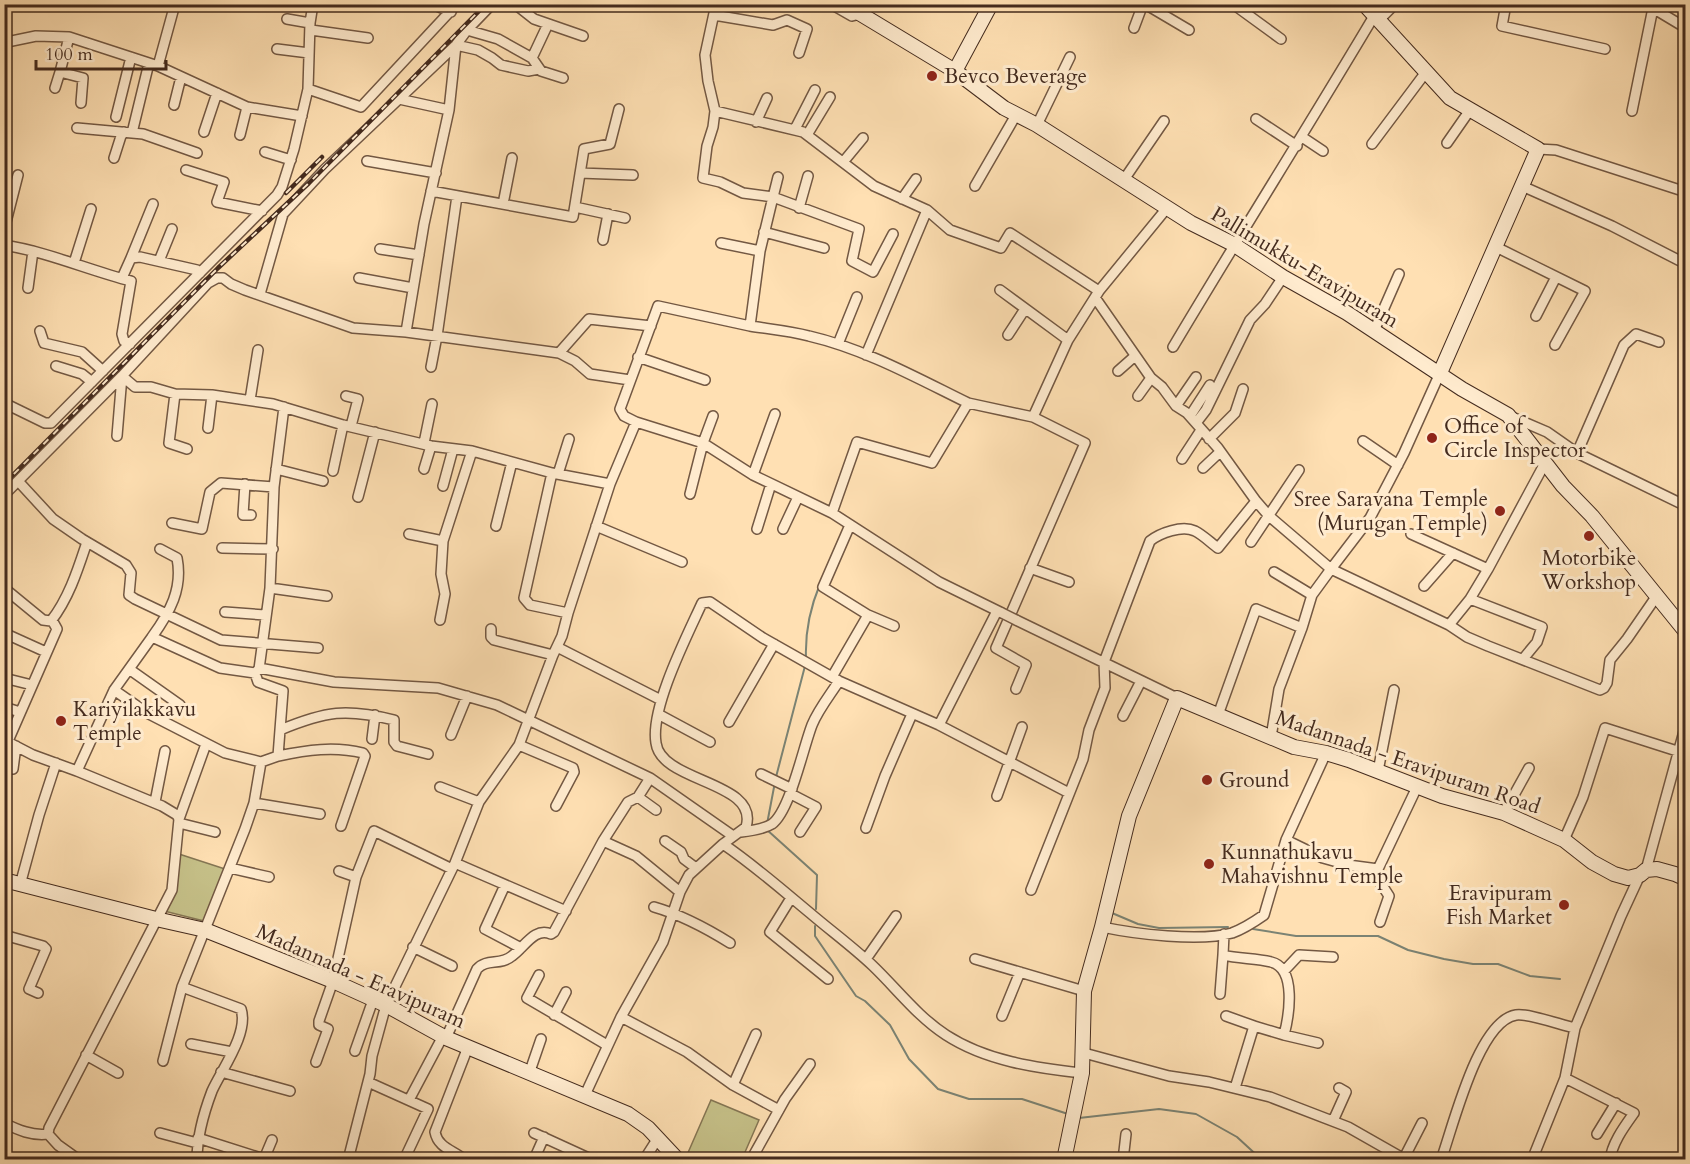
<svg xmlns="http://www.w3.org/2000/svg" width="1690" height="1164" viewBox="0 0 1690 1164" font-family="Cardo,serif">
<rect width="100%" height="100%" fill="#ffe0b3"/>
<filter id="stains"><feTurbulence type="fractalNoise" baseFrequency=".00333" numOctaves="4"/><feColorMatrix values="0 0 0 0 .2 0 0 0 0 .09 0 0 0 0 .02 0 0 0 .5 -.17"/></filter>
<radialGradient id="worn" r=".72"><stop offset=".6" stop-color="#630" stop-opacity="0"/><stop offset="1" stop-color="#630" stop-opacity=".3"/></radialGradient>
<!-- green -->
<path fill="#c6c189" stroke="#857654" stroke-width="1.5" d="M179,854l46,15 -21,52 -40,-10z
M711,1100l48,20 -17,39h-49l-6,-4z"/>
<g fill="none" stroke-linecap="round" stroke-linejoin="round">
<!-- stream -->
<path stroke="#7b8374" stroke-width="2" d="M806,658c-1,-26 4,-50 14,-74
M776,777l29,-111
M767,824l8,-42
M766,829l51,46 -1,34
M1112,913l26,11 21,4 69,-1
M815,926v10l41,60 9,5 25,24 19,34 29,30 31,10h53l46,15
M1253,929l43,7h82l30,14 36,9 29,5h25l32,12 30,3
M1079,1118l80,-9 37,5 41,23 25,23"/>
<!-- street casing -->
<g stroke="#735843" stroke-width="12">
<path id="street" d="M432,4l19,8
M515,4l19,15 49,17
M831,4l21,12 8,-2v-10
M1145,4l44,26
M1233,4l48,35
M1506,4l-4,22 103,23
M1646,4l40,24
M714,15l59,10 14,-5 20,9 -8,24
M287,19l23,4
M1378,21l17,-17
M1134,28l9,-24
M311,30l57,8
M467,30l31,9 34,19 9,13 22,7
M69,37l-9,35 23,6 -2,25
M7,42l29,-6 33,1 89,29 89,41 55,9
M4,43l3,-1 -3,15
M277,49l32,4
M532,58l16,-34
M158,66l17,-62
M55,88l5,-16
M308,89l53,18 96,-103
M399,99l50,11
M174,105l7,-28
M715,111l88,21 71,54 53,24 23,20 51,18 9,-15 89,58
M1632,111l21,-103
M116,117l15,-60
M1256,119l41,27
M756,122l11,-24
M1037,125l33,-68
M77,128l55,5 17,-70
M795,129l20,-39
M204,132l13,-39
M132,133l11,1 54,19
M240,135l7,-28
M807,135l23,-38
M1302,137l21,14
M1447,143l23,-33
M1372,144l54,-72
M1538,149l18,1 130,42
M265,152l26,8
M114,158l7,-22 3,-4
M367,161l69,12
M844,161l19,-23
M186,170l38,12 -7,20 45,9
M580,173l53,2
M778,177l-5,20 86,32 -7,32 21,11 20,-38
M1123,181l41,-60
M975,186l41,-71
M1522,186l90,40 74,38
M431,191l142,26 11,-68 26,-5 9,-35
M902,199l14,-20
M503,204l9,-46
M575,207l50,11
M799,208l9,-32
M4,230l14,-55
M764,232l60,16
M603,240l5,-26
M721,243l39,8
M4,245c44,7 84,25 127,36l-9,53 2,7 6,3
M1496,247l89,44 -30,54
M380,249l39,6
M131,258l22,-54
M159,261l13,-32
M74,263l17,-54
M122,278l9,-20 9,-1 57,13 3,3
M359,278l54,10
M28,288l5,-37
M1000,290l68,50
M260,294l23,-80 42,-45 131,-124 11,-15 25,-26
M1536,316l20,-39
M750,326c19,3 40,5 59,10 56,13 108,42 159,67
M40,331l4,12 38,9 21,19
M1374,331l25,-57
M406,332l18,-108 25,-114 7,-65 22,5 14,8 9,7 27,6 11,-2
M1008,335l17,-26
M838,344l19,-47
M1173,347c66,-111 135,-220 201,-331
M559,353l30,-34 62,7
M866,355l61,-145
M638,357l67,23
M56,366l26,8 10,8
M431,367l6,-31 20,-140
M1118,371l17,-15
M1440,373l-36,80 -34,65 -39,51 118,56 18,12 21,9 112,44 4,-2 3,-5 3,-23 17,-21 29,-42
M175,394l-6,49 18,6
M346,396l12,3 -7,27
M1138,396l13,-18
M250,400l8,-50
M4,403l41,20h6l226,-228 5,-8 12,-38 14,-60 2,-66 3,-19
M1176,406l20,-29
M1190,416l20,-31
M1512,417l35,15 30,21 109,53
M636,422l-12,-6 -4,-7 38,-103 92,20 10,-75 13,-54 -30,-4 -23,-11 -17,-4 4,-32 6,-19 2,-16 -7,-30 -3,-26 11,-51
M1196,423l10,-13 44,-90 15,-16 18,-27
M208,428l4,-33
M117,436l5,-60
M1209,439l26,-26 8,-24
M1363,441l35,24
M424,443l8,-39
M1577,453l47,-108 12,-11 23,8
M1182,459l19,-29
M1203,468l17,-16
M276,469l47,12
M424,469l7,-23
M333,471l10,-46
M552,473l-28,125 6,7 38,8
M558,474l11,-35
M753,475l22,-61
M18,481l35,38 29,20 44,26 5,8 -2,22 6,4 86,41 97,8
M245,484l-2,31h8
M610,484l-58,-11 -80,-22 -41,-5 -88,-21 -70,-21 -61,-9 -37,-1 -24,-7h-16l-13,-11 86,-93 9,-5h6l8,6 14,6 108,38 53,4 153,21 16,8 15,13 40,6
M443,486l10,-37
M690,494l13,-51 10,-27
M4,495l118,-119
M358,497l17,-65
M832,513l25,-71 75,21 36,-60 65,14 35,-77 31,-49 68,-83
M172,523l30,6 8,-37 11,-9 53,4
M496,526l16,-64
M596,526l86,36
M757,529l14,-45
M783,529l15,-32
M409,534l34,7
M1411,534l77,35 57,-106
M1251,542l48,-72
M222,548l51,1
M1030,568l39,14
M1488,569l-18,30 72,28 -5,15 -14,17
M1274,572l38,23
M1424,586l29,-33
M4,588l39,32 8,1c18,-23 27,-52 36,-79
M270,588l57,8
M225,612l40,3
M868,615l26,11
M440,620l5,-26 -4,-20 2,-33 29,-90
M1016,620l161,78
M1449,625l21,-26
M491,629v8l3,3 59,15
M4,633l42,19
M152,637c18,-25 31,-48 25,-79l-17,-9
M557,647l104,53
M259,668l75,14 104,6 59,17 153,73 83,58
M129,669l51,36
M255,673l3,9 25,9 -3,39
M832,677l36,-62 -45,-28 27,-62
M4,678l28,7
M1016,689l10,-24 -30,-17 89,-205 -52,-26
M114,690l33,23 78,40 36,9 -7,41 -9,26 -63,158 59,22c8,24 -19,60 -29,82 -8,21 -15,46 -15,69
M4,707l16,5
M658,714l52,28
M1218,715l38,-106 46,19 10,-33 19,-26 -62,-53 -13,-15
M1123,716l18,-35
M729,722l45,-78
M939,725l58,-114
M451,735l16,-39
M1271,737l8,-48 23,-61
M372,739l3,-24
M4,740l29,15 44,16 37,-81 38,-53 68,31 35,5 4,-4 11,-81 4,-101 10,-80
M8,741l49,-112 -5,-9
M519,745l54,23 1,4 -18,34
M278,756c29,-6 56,-10 85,-3l2,3 -3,9 -21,61
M261,762l17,-6 2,-26c46,-19 66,-22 114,-10v22l3,4 31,8
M13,769l3,-23
M77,771l85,35 15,9 2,4 -7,71 -123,238 -1,6 10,11 21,15
M1378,771l16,-81
M761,774l31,15
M440,787l39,15
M791,794l25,13 -16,25
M997,796l25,-69
M638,797l18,13
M155,802l10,-51
M254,803l66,11
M1504,813l25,-45
M179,819l27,-75
M179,823l36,9
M866,828l19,-52 27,-62
M741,832c9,-1 23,-3 31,-8 18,-13 31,-76 40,-99 6,-15 18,-30 27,-44
M1286,840l37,18 25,7 30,4
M1564,840l19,-43 22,-69 72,23
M603,841l33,15 44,36
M665,841l16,11 3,7 12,9
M723,844l23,-17c14,-46 -85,-44 -90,-84 -6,-35 31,-107 46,-140l8,-1 53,36 76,43 100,44 130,68
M455,863l111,48
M230,868l39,9
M1646,870l40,-146
M339,871l17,6
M20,885l19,-70 17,-52
M505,885l-20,44 36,19
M1031,890l52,-131 6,-29 16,-42 -1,-26 46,-121c10,-8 32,-16 45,-10 8,4 16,12 23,17l38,-47 -38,-53 -31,-35 -11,-7 -14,-19 -11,-9 -55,-79
M791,898l-21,34 58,47
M654,907c28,8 52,21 76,36
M1380,922l9,-26 -9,-14 -2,-13 39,-82
M1102,927c33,7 98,15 130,6 11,-4 22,-11 32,-18l22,-75 40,-87
M1224,934l-1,21c16,4 33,3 48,7 26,6 18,54 13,73l-30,-9 -19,62
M4,935l39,11 3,3 -17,40 9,4
M413,947l39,19
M866,959l30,-43
M975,959l109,32
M1284,971l15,-16 34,2
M539,975l-12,23 80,47
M1220,994l3,-39
M554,1015l12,-23
M1002,1016l18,-44
M1226,1016l28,10
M621,1017l66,35 46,33 46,25
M1284,1035l34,8
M446,1038l31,-69c10,-11 23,-3 35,-13 13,-9 22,-29 39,-22l3,-2 49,-91 25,-39 10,-5 12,-19
M191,1044l41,8
M355,1051l18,-51
M1084,1053l85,23 40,6 61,15 78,30 58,33
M86,1055l32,18
M163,1061l19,-74
M316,1062l12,-33 -9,-4v-4l14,-40 23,-104 18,-46 78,38
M530,1071l11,-32
M221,1072l69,19
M1565,1078l69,35c-10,14 -22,30 -24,47
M368,1082l60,27 -24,51
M733,1085l23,-51
M585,1095l36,-78 42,-75 17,-50 9,-17 34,-31c31,21 58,45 87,69 21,18 43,34 63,53 24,23 45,51 73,69 40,26 90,33 136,38
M409,1100l34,-64
M1333,1121l13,-29 -7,-4
M4,1123c14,7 28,13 44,11
M160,1133l37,10
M534,1133l59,27
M1597,1134l19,-31
M198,1138l66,21 8,-19
M536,1155l8,-18
M383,1158l4,2
M1404,1158l18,-35
M348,1160l22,-86 2,-18 14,-51 69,-142 24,-61 40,-57 34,-90 9,-19 6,-23 42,-129 26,-62 67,21 50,32 79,38 107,69 63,31
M465,1160c-12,-10 -27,-12 -30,-28l33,-85
M644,1160l14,-22
M751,1160l34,-61 25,-35
M1123,1160l3,-26
M1441,1160c12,-33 37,-139 75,-145 12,-2 45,10 59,13
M1532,1160l33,-82 10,-50 46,-112 19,-41"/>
</g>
<!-- secondary casing -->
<g stroke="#442b1e" stroke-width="16">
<path id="secondary" d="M844,4l111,67 49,37 33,17 154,98 42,21 50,33 64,36 115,76 46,26 55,71 29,30 94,116
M1364,4l86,94 88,51 -98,224
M955,71l36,-67
M4,880l152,39 49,11 128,51 53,24 60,33 182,76 20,14 30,32
M1064,1160l18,-87 2,-82 18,-64 27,-111 48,-118 117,49 32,6 23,7 93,36 62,17 60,27 28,22 22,12 14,4 12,-3 6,-5 11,-1 18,5 11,5"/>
</g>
<!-- street -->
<use href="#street" stroke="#ffebce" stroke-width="9"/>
<!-- secondary -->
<use href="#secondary" stroke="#ffebce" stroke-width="14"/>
<!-- rail casing -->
<g stroke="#442b1e" stroke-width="4.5">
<path id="rail" d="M286,193l36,-36
M4,484l214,-216 91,-85 177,-179"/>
</g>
<!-- rail -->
<use href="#rail" stroke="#ffebce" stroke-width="2" stroke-dasharray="7" stroke-linecap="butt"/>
<!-- street-bridge casing -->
<g stroke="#735843" stroke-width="12" stroke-linecap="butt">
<path id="street-bridge" d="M1002,613l14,7"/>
</g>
<!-- street-bridge -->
<use href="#street-bridge" stroke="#ffebce" stroke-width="9"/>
</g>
<!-- markers -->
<g fill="#8f2418" stroke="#ffebce" stroke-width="2">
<circle cx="932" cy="76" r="6"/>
<circle cx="1432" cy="438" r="6"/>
<circle cx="1500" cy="511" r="6"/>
<circle cx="1589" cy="536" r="6"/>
<circle cx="61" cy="721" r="6"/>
<circle cx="1207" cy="780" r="6"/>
<circle cx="1209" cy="864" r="6"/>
<circle cx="1564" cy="905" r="6"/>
</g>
<g text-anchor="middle" stroke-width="6" stroke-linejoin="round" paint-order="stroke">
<!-- poi labels -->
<g font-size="21" fill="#442b1e" stroke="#ffebce" text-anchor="start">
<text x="944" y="83">Bevco Beverage</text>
<text x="1444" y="433">Office of<tspan x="1444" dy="24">Circle Inspector</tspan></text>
<text x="1488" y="506" text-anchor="end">Sree Saravana Temple<tspan x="1488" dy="24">(Murugan Temple)</tspan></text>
<text x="1589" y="565" text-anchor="middle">Motorbike<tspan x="1589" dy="24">Workshop</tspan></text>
<text x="73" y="716">Kariyilakkavu<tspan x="73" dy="24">Temple</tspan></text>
<text x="1219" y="787">Ground</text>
<text x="1221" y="859">Kunnathukavu<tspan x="1221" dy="24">Mahavishnu Temple</tspan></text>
<text x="1552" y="900" text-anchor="end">Eravipuram<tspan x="1552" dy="24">Fish Market</tspan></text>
</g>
<!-- street labels -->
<g font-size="21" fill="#442b1e" stroke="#ffebce">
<text transform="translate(1305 267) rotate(31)" y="7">Pallimukku-Eravipuram</text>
<text transform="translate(1408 762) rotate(19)" y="7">Madannada - Eravipuram Road</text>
<text transform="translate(361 976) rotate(24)" y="7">Madannada - Eravipuram</text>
</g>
</g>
<!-- margin -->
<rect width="1690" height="1164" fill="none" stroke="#ffe0b3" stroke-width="24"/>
<rect x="6" y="6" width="1678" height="1152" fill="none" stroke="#442b1e" stroke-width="3"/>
<rect x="12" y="12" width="1666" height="1140" fill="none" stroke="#442b1e" stroke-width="1.5"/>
<!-- scale -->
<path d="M36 60v9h130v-9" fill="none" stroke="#442b1e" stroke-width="3"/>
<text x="45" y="60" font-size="18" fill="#442b1e" stroke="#ffebce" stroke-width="4.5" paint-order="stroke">100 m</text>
<rect width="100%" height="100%" filter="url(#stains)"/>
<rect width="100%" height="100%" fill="url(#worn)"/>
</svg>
